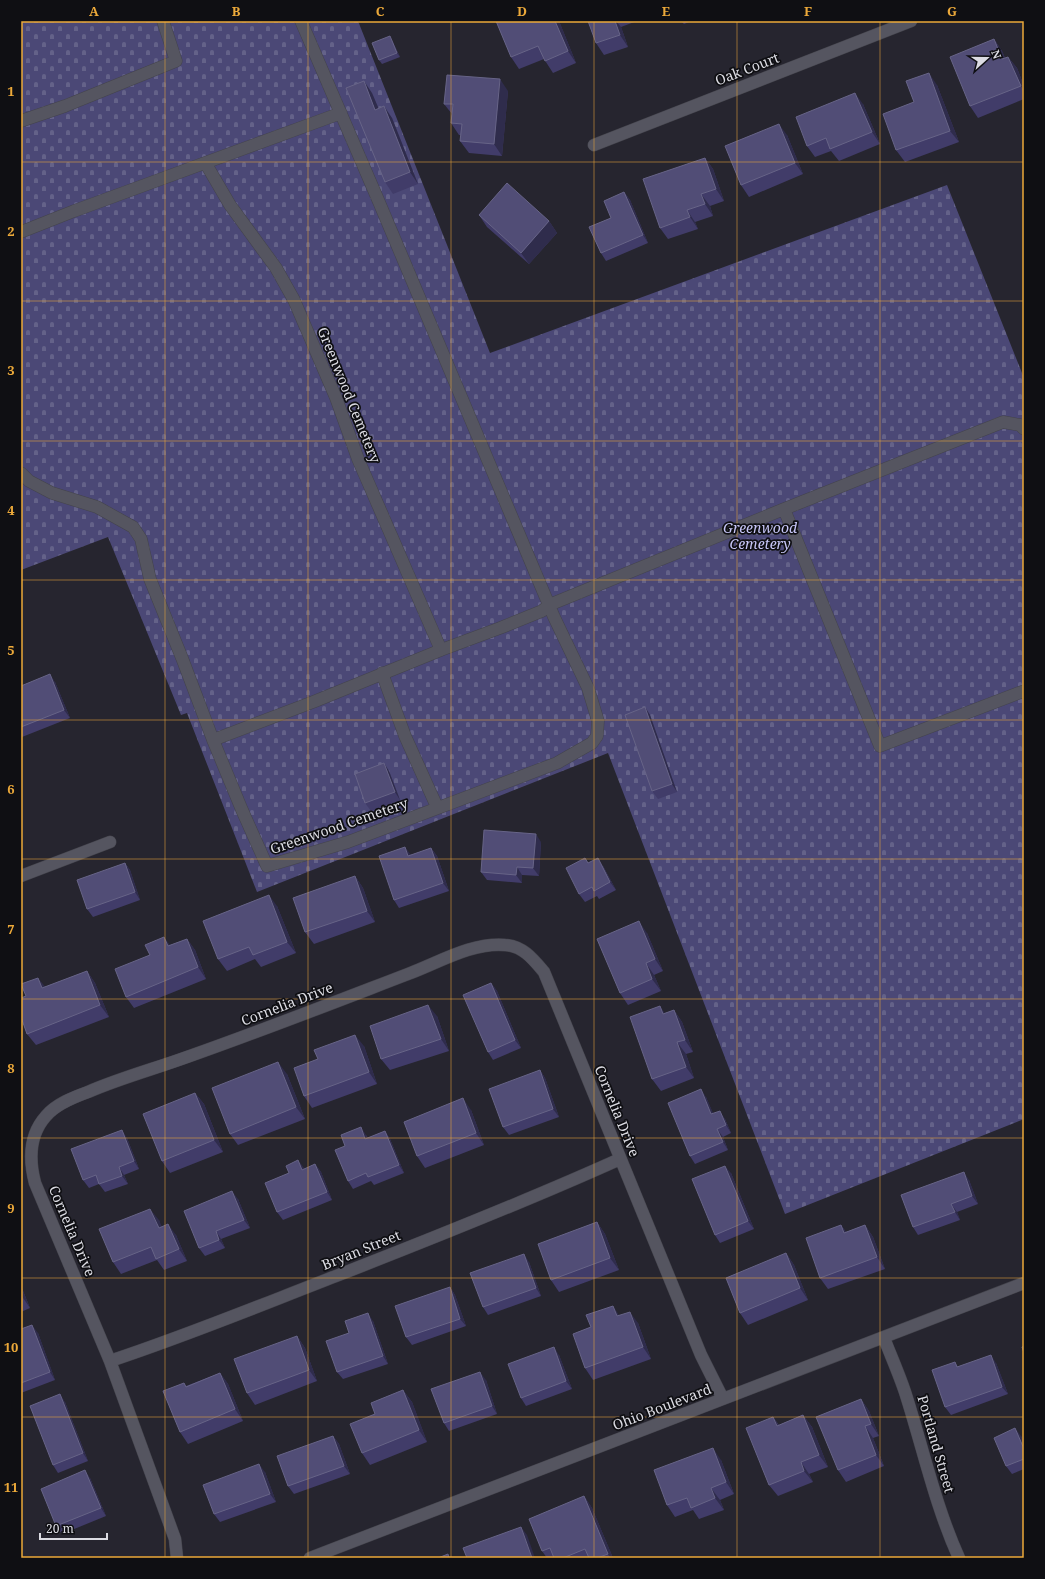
<svg xmlns="http://www.w3.org/2000/svg" width="1045" height="1579" viewBox="0 0 1045 1579" font-family="'Noto Serif',serif">
<defs>
<pattern id="cemetery-stones" width="16" height="16" patternUnits="userSpaceOnUse"><rect width="16" height="16" fill="#4b4876"/><path d="M2 7V4a2 2 0 0 1 4 0v3zM10 15v-3a2 2 0 0 1 4 0v3z" fill="#646289"/></pattern>
</defs>
<rect width="100%" height="100%" fill="#26252f"/>
<!-- cemetery -->
<path fill="url(#cemetery-stones)" d="M21,21h337l132,332 457,-168 77,193v741l-239,95 -177,-461 -351,139 -70,-179 -6,2 -73,-178 -87,33z"/>
<g fill="none" stroke-linecap="round" stroke-linejoin="round">
<!-- minor casing -->
<g stroke="#44444c" stroke-width="13">
<path id="minor" d="M21,121l44,-15 111,-45 -13,-40
M594,145l317,-124
M206,164l24,41 46,63 18,32 42,98 22,61 83,191
M21,232l53,-21 267,-98
M21,473l8,8 23,12 45,14 36,20 8,12 9,40 32,79 31,82 29,70 25,56 81,-24 209,-79 35,-20 5,-7 1,-15 -10,-33 -34,-71 -175,-415 -78,-181
M784,509l96,237 144,-55
M382,673l23,63 32,71
M213,740l100,-38 128,-52 59,-22 42,-17 7,-6 235,-96 219,-87 17,3 4,4
M21,876l89,-34
M884,1338c7,18 15,36 21,54 18,56 30,113 54,166
M110,1361c76,-25 151,-56 226,-85 95,-37 191,-75 284,-117
M177,1558l-2,-19 -65,-178 -75,-178c-6,-23 -6,-48 11,-67 10,-12 28,-19 42,-24 32,-14 66,-23 99,-35 74,-26 148,-55 221,-83 30,-11 64,-32 97,-29 18,1 28,14 39,27l157,383 22,44
M310,1558l714,-275"/>
</g>
<!-- minor -->
<use href="#minor" stroke="#555560" stroke-width="12"/>
</g>
<!-- wall -->
<path fill="#413c69" d="M496,21h63l17,42 -23,10 -9,-14 -25,10 -8,-12z
M588,21h49l-16,6 7,20 -24,8 -8,-12z
M681,21h11l-8,3z
M994,39l8,12 3,7 3,-1 9,11 7,18v13l-46,19 -8,-12z
M392,40l8,17 -18,7 -3,-4z
M937,85l22,57 -54,20 -9,-12 18,-48z
M508,91l-6,65 -33,-3 -9,-12 1,-6h-2l-8,-12 1,-9 -8,-10z
M372,93l6,15 14,10 26,66 -25,10 -8,-12z
M863,104l17,40 -41,17 -8,-10 -16,6 -8,-11z
M787,135l16,39 -54,23 -8,-12z
M705,158l8,11 11,32 -14,5 3,10 -18,6 3,7 -30,10 -8,-11z
M624,192l6,8 18,43 -42,18 -5,-8 10,-35z
M479,215l70,6 8,12 -28,31 -42,-37z
M55,682l15,36 -48,19 -1,-2v-49z
M645,707l5,8 27,77 -19,7 -6,-8z
M389,771l11,29 -29,11 -6,-8z
M541,842l-2,34 -17,-1v8l-35,-3 -6,-8z
M431,848l6,8 12,35 -50,17 -5,-8 17,-45z
M585,858l3,5 15,3 13,24 -17,9 -2,-3 -12,6 -6,-8z
M125,863l5,7 10,30 -47,17 -6,-8z
M355,876l8,12 12,34 -61,22 -9,-12z
M277,906l19,47 -35,14 -6,-8 -28,12 -9,-12z
M647,933l16,38 -9,4 7,16 -33,14 -8,-12z
M187,939l8,11 11,29 -72,29 -8,-11 24,-42 20,-10z
M87,971l8,12 14,34 -73,28 -9,-11 -1,-38 19,-9z
M491,983l6,8 24,57 -28,12 -5,-8z
M674,1010l8,12 11,30 -7,2 8,24 -33,13 -9,-12 13,-66z
M437,1016l12,35 -59,19 -9,-11z
M364,1046l13,38 -65,24 -8,-12 14,-37z
M540,1070l5,8 14,39 -50,18 -6,-8z
M287,1074l18,45 -67,26 -8,-11z
M195,1093l9,11 19,48 -53,21 -8,-12z
M706,1097l7,17 12,5 6,14 -8,4 5,13 -33,14 -5,-8z
M471,1110l13,35 -59,23 -8,-12z
M385,1131l5,8 14,34 -30,12 -3,-4 -18,8 -5,-8 18,-46 2,3z
M127,1138l12,31 -15,6 4,9 -23,8 -6,-8 -10,4 -6,-8z
M315,1164l6,8 11,28 -49,20 -6,-8 27,-43z
M731,1173l23,56 -34,14 -5,-8z
M969,1180l9,24 -21,8 3,8 -42,15 -5,-8z
M238,1199l12,29 -29,11 4,9 -20,8 -6,-8z
M159,1220l2,7 15,8 11,26 -23,9 -7,-10 -36,14 -8,-12z
M597,1222l8,12 14,36 -60,22 -8,-12z
M841,1225l5,7 19,-7 8,12 12,32 -57,20 -8,-11z
M786,1253l8,12 14,35 -60,25 -8,-12z
M529,1262l12,34 -53,19 -5,-8z
M21,1286l9,22 -9,4z
M450,1287l5,8 11,31 -54,19 -6,-8z
M619,1315l19,8 13,36 -58,21 -8,-12 6,-41z
M373,1321l15,43 -45,15 -6,-7 12,-39z
M21,1329l17,4 17,47 -34,13z
M297,1336l8,12 12,33 -62,24 -8,-12z
M559,1355l13,34 -46,17 -5,-8z
M955,1362l3,5 38,-4 12,31 -57,21 -6,-8z
M220,1373l8,11 15,37 -55,23 -8,-12 4,-49 2,3z
M486,1380l11,34 -48,17 -5,-8z
M403,1390l9,12 15,40 -57,23 -8,-12 13,-39z
M861,1399l8,12 10,25 -6,2 11,28 -38,16 -8,-12z
M65,1402l23,59 -30,12 -5,-8z
M803,1415l9,12 16,40 -19,7 4,8 -35,14 -9,-11 4,-68 6,8z
M333,1436l6,8 11,30 -56,20 -6,-8z
M1021,1436l3,8v25l-12,5 -6,-8z
M721,1460l13,34 -14,6 4,10 -25,9 -6,-9 -18,7 -8,-12z
M265,1472l11,30 -56,20 -6,-8z
M90,1478l16,38 -44,18 -6,-8z
M584,1496l8,12 21,50h-66l-5,-7z"/>
<!-- shaded-wall -->
<path fill="#2f2c4c" d="M555,21h4l17,42 -8,-12z
M615,21h1l5,6 7,20 -8,-12z
M390,36l2,4 8,17 -3,-4z
M994,39l8,12 9,20 -9,-12z
M1008,57l9,11 7,18v5l-3,-5z
M929,73l8,12 22,57 -9,-11z
M500,79l8,12 -6,65 -8,-12z
M364,81l8,12 12,28 -9,-11z
M855,93l8,11 17,40 -8,-12z
M384,106l8,12 26,66 -8,-12z
M779,124l8,11 16,39 -8,-11z
M705,158l8,11 11,32 -8,-12z
M624,192l6,8 18,43 -5,-8z
M701,194l9,12 3,10 -8,-12z
M687,210l8,12 3,7 -8,-12z
M549,221l8,12 -28,31 -8,-11z
M50,674l5,8 15,36 -6,-8z
M645,707l5,8 27,77 -5,-8z
M384,763l5,8 11,29 -5,-8z
M536,834l5,8 -2,34 -6,-8z
M405,847l6,8 3,9 -6,-8z
M431,848l6,8 12,35 -6,-8z
M598,858l5,8 13,24 -6,-8z
M125,863l5,7 10,30 -5,-8z
M517,867l5,8v8l-6,-8z
M355,876l8,12 12,34 -8,-11z
M269,895l8,11 19,47 -9,-11z
M639,921l8,12 16,38 -8,-12z
M164,937l9,12 -5,-3z
M187,939l8,11 11,29 -8,-12z
M646,963l8,12 7,16 -9,-12z
M87,971l8,12 14,34 -9,-12z
M38,978l9,11 -5,-1z
M491,983l6,8 24,57 -6,-8z
M428,1005l9,11 12,35 -8,-12z
M660,1006l8,12 -5,-4z
M674,1010l8,12 11,30 -8,-12z
M355,1035l9,11 13,38 -8,-12z
M677,1042l9,12 8,24 -8,-11z
M278,1062l9,12 18,45 -9,-12z
M540,1070l5,8 14,39 -6,-8z
M701,1089l5,8 11,25 -6,-8z
M195,1093l9,11 19,48 -9,-12z
M463,1098l8,12 13,35 -8,-12z
M720,1111l5,8 6,14 -5,-8z
M361,1127l5,8 5,12 -6,-8z
M717,1129l6,8 5,13 -5,-8z
M122,1130l5,8 12,31 -5,-8z
M385,1131l5,8 14,34 -5,-8z
M298,1160l6,8 3,10 -5,-8z
M315,1164l6,8 11,28 -5,-8z
M725,1166l6,7 23,56 -6,-8z
M119,1167l5,8 4,9 -6,-8z
M964,1172l5,8 9,24 -6,-8z
M232,1191l6,8 12,29 -6,-8z
M951,1204l6,8 3,8 -5,-8z
M150,1209l9,11 8,19 -8,-11z
M597,1222l8,12 14,36 -9,-12z
M168,1224l8,11 11,26 -8,-12z
M841,1225l8,11 -5,-3z
M865,1225l8,12 12,32 -8,-12z
M216,1231l5,8 4,9 -6,-8z
M786,1253l8,12 14,35 -8,-12z
M524,1254l5,8 12,34 -5,-8z
M21,1286l9,22 -9,-13z
M450,1287l5,8 11,31 -6,-7z
M613,1306l8,12 -4,-2z
M630,1312l8,11 13,36 -8,-12z
M368,1313l5,8 15,43 -5,-8z
M32,1325l6,8 17,47 -5,-8z
M297,1336l8,12 12,33 -8,-11z
M554,1347l5,8 13,34 -6,-8z
M991,1355l5,8 12,31 -6,-7z
M480,1372l6,8 11,34 -5,-8z
M220,1373l8,11 15,37 -8,-12z
M403,1390l9,12 15,40 -8,-12z
M60,1394l5,8 23,59 -5,-8z
M861,1399l8,12 10,25 -8,-12z
M803,1415l9,12 16,40 -9,-12z
M773,1417l8,12 -4,-3z
M865,1426l8,12 11,28 -8,-11z
M1015,1428l6,8 3,8v5z
M333,1436l6,8 11,30 -6,-8z
M713,1448l8,12 13,34 -8,-12z
M801,1462l8,12 4,8 -9,-11z
M259,1464l6,8 11,30 -6,-8z
M85,1470l5,8 16,38 -5,-8z
M711,1488l9,12 4,10 -9,-12z
M584,1496l8,12 21,50h-3l-2,-4z
M521,1527l6,8 8,23h-3z"/>
<!-- building -->
<path fill="#514d76" stroke="#676487" d="M496,21h59l13,30 -23,10 -7,-15 -27,11z
M588,21h27l5,14 -24,8z
M390,36l7,17 -18,7 -7,-17z
M994,39l8,20 6,-2 13,29 -51,20 -20,-49z
M929,73l21,58 -54,19 -13,-36 31,-12 -8,-21z
M447,75l53,4 -6,65 -34,-3 2,-17 -11,-1 2,-19h-9z
M364,81l11,29 9,-4 26,66 -25,10 -39,-94z
M855,93l17,39 -42,17 -4,-11 -19,8 -11,-29z
M779,124l16,39 -54,22 -16,-39z
M705,158l11,31 -15,5 4,10 -18,6 3,7 -30,11 -17,-49z
M507,183l42,38 -28,32 -42,-38z
M624,192l19,43 -42,18 -12,-26 22,-9 -7,-17z
M50,674l14,36 -43,17v-41z
M645,707l27,77 -20,7 -27,-76z
M384,763l11,29 -30,11 -10,-29z
M484,830l52,4 -3,34 -16,-1 -1,8 -35,-3z
M405,847l3,9 23,-8 12,35 -49,17 -15,-44z
M585,858l3,5 10,-5 12,24 -16,9 -2,-4 -13,7 -13,-26z
M125,863l10,29 -48,17 -10,-29z
M355,876l12,35 -62,21 -12,-34z
M269,895l18,47 -34,13 -4,-8 -31,12 -15,-38z
M639,921l16,38 -9,4 6,16 -32,14 -23,-54z
M164,937l4,9 19,-7 11,28 -72,30 -11,-28 35,-14 -5,-10z
M87,971l13,34 -73,29 -6,-17v-19l5,-2 -5,-12 17,-6 4,10z
M491,983l24,57 -27,12 -25,-57z
M428,1005l13,34 -60,20 -11,-33z
M660,1006l3,8 11,-4 11,30 -8,2 9,25 -34,12 -22,-62z
M355,1035l14,37 -65,24 -10,-28 24,-9 -4,-9z
M278,1062l18,45 -66,27 -18,-46z
M540,1070l13,39 -50,18 -14,-38z
M701,1089l10,25 9,-3 6,14 -9,4 6,13 -33,14 -22,-53z
M195,1093l19,47 -52,21 -19,-47z
M463,1098l13,35 -59,23 -13,-34z
M361,1127l4,12 20,-8 14,34 -31,12 -2,-4 -18,8 -13,-31 10,-4 -4,-11z
M122,1130l12,31 -15,6 3,9 -23,8 -3,-9 -13,5 -12,-31z
M298,1160l4,10 13,-6 12,28 -50,20 -12,-29 24,-10 -3,-7z
M725,1166l23,55 -33,14 -23,-56z
M964,1172l8,24 -21,8 4,8 -42,15 -12,-32z
M232,1191l12,29 -28,11 3,9 -20,8 -15,-37z
M150,1209l9,19 9,-4 11,25 -23,10 -5,-12 -38,15 -14,-33z
M597,1222l13,36 -59,22 -13,-36z
M841,1225l3,8 21,-8 12,32 -57,21 -14,-40z
M786,1253l14,35 -60,25 -14,-35z
M524,1254l12,34 -53,19 -13,-34z
M450,1287l10,32 -54,18 -11,-31z
M613,1306l4,10 13,-4 13,35 -58,21 -12,-34 18,-7 -5,-12z
M368,1313l15,43 -46,16 -11,-31 23,-8 -4,-12z
M32,1325l18,47 -29,11v-54z
M297,1336l12,34 -62,23 -13,-34z
M1024,1346v7l-2,-6z
M554,1347l12,34 -45,17 -13,-34z
M991,1355l11,32 -57,20 -13,-37 23,-8 2,5z
M480,1372l12,34 -48,17 -13,-34z
M220,1373l15,36 -55,23 -17,-41 21,-8 2,4z
M403,1390l16,40 -57,23 -12,-29 25,-10 -4,-11z
M60,1394l23,59 -30,12 -23,-59z
M861,1399l10,25 -6,2 11,29 -38,15 -22,-53z
M803,1415l16,40 -18,7 3,9 -35,14 -23,-57 27,-11 4,9z
M1015,1428l9,21v10l-18,7 -12,-28z
M333,1436l11,30 -56,20 -11,-30z
M713,1448l13,34 -15,6 4,10 -24,10 -4,-10 -20,7 -13,-35z
M259,1464l11,30 -56,20 -11,-29z
M85,1470l16,38 -45,18 -15,-37z
M584,1496l24,58 -11,4h-8l-4,-9 -22,9h-9l-4,-10 -8,3 -13,-32z
M521,1527l11,31h-65l-4,-10z
M448,1554l1,4h-11z"/>
<!-- grid -->
<path fill="none" stroke="#eca93a" stroke-width="1" stroke-opacity="0.55" d="M165,21v1537M308,21v1537M451,21v1537M594,21v1537M737,21v1537M880,21v1537M21,162h1003M21,301h1003M21,441h1003M21,580h1003M21,720h1003M21,859h1003M21,999h1003M21,1138h1003M21,1278h1003M21,1417h1003"/>
<g text-anchor="middle" stroke-width="3.5" stroke-linejoin="round" paint-order="stroke">
<!-- street labels -->
<g font-size="14" fill="#dcdce3" stroke="#0f0f13">
<text transform="translate(747 69) rotate(-21)" y="5">Oak Court</text>
<text transform="translate(349 395) rotate(68)" y="5">Greenwood Cemetery</text>
<text transform="translate(339 826) rotate(-19)" y="5">Greenwood Cemetery</text>
<text transform="translate(287 1004) rotate(-21)" y="5">Cornelia Drive</text>
<text transform="translate(617 1111) rotate(68)" y="5">Cornelia Drive</text>
<text transform="translate(72 1231) rotate(67)" y="5">Cornelia Drive</text>
<text transform="translate(361 1250) rotate(-22)" y="5">Bryan Street</text>
<text transform="translate(662 1407) rotate(-21)" y="5">Ohio Boulevard</text>
<text transform="translate(936 1444) rotate(74)" y="5">Portland Street</text>
</g>
<!-- park labels -->
<g font-size="14" font-style="italic" fill="#c7c6f7" stroke="#0f0f13">
<text x="760" y="533">Greenwood<tspan x="760" dy="16">Cemetery</tspan></text>
</g>
</g>
<!-- border -->
<rect width="1045" height="1579" fill="none" stroke="#0f0f13" stroke-width="44"/>
<!-- north arrow -->
<g transform="translate(987 58) rotate(69)" stroke="#0f0f13" stroke-width="3" paint-order="stroke">
<path d="M0-3L7 15L0 10L-7 15Z" fill="#dcdce3"/>
<text y="-6" font-size="11" font-weight="bold" text-anchor="middle" fill="#dcdce3">N</text>
</g>
<!-- scale -->
<path d="M40 1533v6h67v-6" fill="none" stroke="#dcdce3" stroke-width="2"/>
<text x="46" y="1533" font-size="12" fill="#dcdce3" stroke="#0f0f13" stroke-width="3" paint-order="stroke">20 m</text>
<rect x="22" y="22" width="1001" height="1535" fill="none" stroke="#eca93a" stroke-width="1.5"/>
<g font-size="13" text-anchor="middle" font-weight="bold" fill="#eca93a">
<text x="94" y="16">A</text>
<text x="236" y="16">B</text>
<text x="380" y="16">C</text>
<text x="522" y="16">D</text>
<text x="666" y="16">E</text>
<text x="808" y="16">F</text>
<text x="952" y="16">G</text>
<text x="11" y="96">1</text>
<text x="11" y="236">2</text>
<text x="11" y="375">3</text>
<text x="11" y="515">4</text>
<text x="11" y="655">5</text>
<text x="11" y="794">6</text>
<text x="11" y="934">7</text>
<text x="11" y="1073">8</text>
<text x="11" y="1213">9</text>
<text x="11" y="1352">10</text>
<text x="11" y="1492">11</text>
</g>
</svg>
